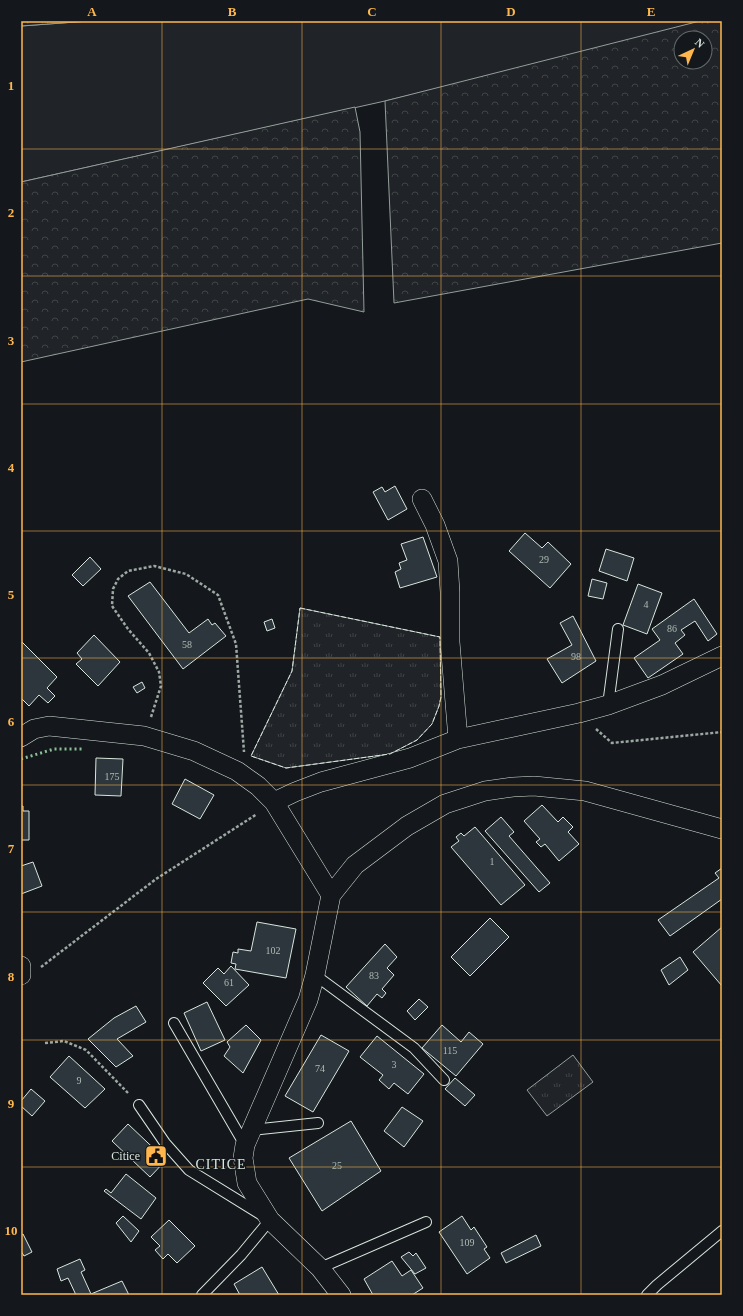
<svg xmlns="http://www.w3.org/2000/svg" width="743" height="1316" viewBox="0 0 743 1316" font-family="'Times New Roman',serif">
<defs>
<pattern id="forest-crowns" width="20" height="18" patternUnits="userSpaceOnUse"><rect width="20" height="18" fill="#202428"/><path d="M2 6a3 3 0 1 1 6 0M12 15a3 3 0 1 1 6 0" fill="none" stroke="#404447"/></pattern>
<pattern id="park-tufts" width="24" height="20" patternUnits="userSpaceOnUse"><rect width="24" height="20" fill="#202428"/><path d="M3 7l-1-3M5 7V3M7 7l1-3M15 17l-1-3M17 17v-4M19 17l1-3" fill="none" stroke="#404447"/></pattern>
</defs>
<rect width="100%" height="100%" fill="#14181c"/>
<!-- grass -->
<path fill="#202428" stroke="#939e99" d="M89,21h633l-337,80 -364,81v-156z"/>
<!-- forest -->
<path fill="url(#forest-crowns)" stroke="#939e99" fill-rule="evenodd" d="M21,21h68l-68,5z
M700,21h22v222l-328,60 -9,-202zM681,38h24v24h-24z
M355,107l5,25 4,180 -56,-13 -287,63v-180z"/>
<!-- park -->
<path fill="url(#park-tufts)" stroke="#939e99" d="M300,608l140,29 1,60 -2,9 -7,18 -15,16 -27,14 -104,14 -35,-12 41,-85z
M573,1055l20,27 -46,34 -20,-26z"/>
<!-- building -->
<path fill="#2c363c" stroke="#d8e6dc" d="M395,486l12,23 -19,11 -15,-28 9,-5 3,5z
M525,533l17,15 6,-6 23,22 -21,24 -41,-37z
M423,537l14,40 -37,11 -5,-16 6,-3 -2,-6 8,-3 -6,-16z
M606,549l28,9 -7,23 -28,-10z
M90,557l11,12 -18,17 -11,-11z
M592,579l15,4 -4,16 -15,-3z
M150,582l39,51 19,-14 4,6 3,-2 11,13 -43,33 -55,-73z
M638,584l24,9 -15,41 -24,-9z
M694,599l23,35 -9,7 -13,-20 -14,9 4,5 -10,8 8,11 -35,24 -14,-20 26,-18 -8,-11z
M573,616l23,45 -34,22 -15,-24 25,-14 -12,-22z
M272,619l3,9 -8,3 -3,-9z
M94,635l26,27 -22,24 -22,-22 6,-5 -5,-6z
M21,641l36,36 -10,11 8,8 -7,7 -9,-8 -10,11 -8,-8z
M142,682l3,6 -8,5 -4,-6z
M96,758l27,1 -2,37 -26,-1z
M185,779l29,16 -14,24 -28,-15z
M542,805l16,17 5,-5 10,10 -5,5 11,12 -20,17 -14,-17 -4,3 -5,-5 4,-3 -16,-18z
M21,806h2v5h6v29h-8z
M501,817l13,15 -5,4 41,47 -11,9 -54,-61z
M475,827l50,58 -24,20 -50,-58 8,-6 -3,-4 5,-4 3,3z
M33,862l9,24 -21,8v-28z
M722,868v31l-52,37 -12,-16 61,-42 -4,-5z
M490,918l19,19 -39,39 -19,-19z
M257,922l39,7 -10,49 -51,-9 1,-5 -5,-1 2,-11 5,1v-4l13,2z
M722,927v59l-29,-34z
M385,944l12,13 -10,11 7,7 -12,14 4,4 -4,5 -5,-4 -10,12 -21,-19z
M680,957l8,13 -19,15 -8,-15z
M231,966l18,19 -23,21 -23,-23 15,-15 6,6z
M419,999l9,8 -13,13 -8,-9z
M207,1002l18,38 -24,11 -17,-38z
M136,1006l10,16 -29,17 16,17 -17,11 -28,-28 26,-21z
M246,1025l15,15 -18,33 -19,-17 6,-9 -3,-5z
M442,1025l19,17 8,-10 14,12 -27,32 -34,-28z
M321,1035l28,16 -36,61 -28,-16z
M377,1036l47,38 -16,20 -14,-11 -5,6 -10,-9 4,-5 -23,-18z
M69,1056l36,33 -20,19 -35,-31z
M455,1078l20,17 -10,11 -20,-17z
M31,1089l14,12 -13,15 -11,-10v-5z
M402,1107l21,14 -19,26 -20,-16z
M351,1121l30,50 -59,40 -33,-53z
M128,1124l38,36 -16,17 -38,-36z
M126,1174l30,24 -15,21 -37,-28 2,-2 5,4z
M123,1216l16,15 -8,11 -15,-19z
M462,1216l9,14 3,-3 13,20 -3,2 6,9 -23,16 -28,-42z
M169,1220l26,26 -18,17 -9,-9 -5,5 -8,-9 5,-4 -9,-9z
M23,1234l9,18 -8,4 -3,-5v-16z
M536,1235l5,11 -35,17 -5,-10z
M409,1252l4,4 3,-3 10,15 -11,6 -14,-17z
M80,1259l5,11 -4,2 10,22 31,-13 7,14h-53l-8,-17 -7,3 -4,-12z
M392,1261l10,15 9,-6 12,18 -11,7h-39l-9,-16z
M262,1267l17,28h-39l-6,-11z"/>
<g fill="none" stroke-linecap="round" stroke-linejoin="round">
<!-- service casing -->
<g stroke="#d8e6dc" stroke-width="12">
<path id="service" d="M608,705l10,-76
M315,975l99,73 30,32
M174,1023l71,122
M139,1105l26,38 24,27 81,50 -29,35 -39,40
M252,1130l66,-7
M320,1268l106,-46
M647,1295l10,-10 65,-54"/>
</g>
<!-- minor casing -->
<g stroke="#d8e6dc" stroke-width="20">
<path id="minor" d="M422,499l13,26 13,36 2,31v50l8,97
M21,737l13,-8 15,-3 95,10 50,15 43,20 21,15 16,16 57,93 -16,80 -7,25 -63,145 -2,13 4,25 23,37 50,48 21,27
M274,802l21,-10 26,-10 89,-24 48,-19 121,-26 29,-8 54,-20 60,-29
M331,895l24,-30 52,-39 38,-22 40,-13 28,-4 21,-1 51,5 137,38
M21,966v9"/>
</g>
<!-- path -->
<path stroke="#9da8a2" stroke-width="2.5" stroke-dasharray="3 2" stroke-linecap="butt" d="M151,717l10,-31 -2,-14 -10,-19 -21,-24 -16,-23 1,-17 5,-10 10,-8 26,-5 32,8 32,21 18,49 8,108
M596,729l16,14 110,-11
M41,967l115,-88 101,-65
M45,1043l19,-2 22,9 42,43"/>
<!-- service -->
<use href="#service" stroke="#14181c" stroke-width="10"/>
<!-- minor -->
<use href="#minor" stroke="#14181c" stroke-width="19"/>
<!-- hedge -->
<path stroke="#8ac095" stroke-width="3" stroke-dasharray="2 3" stroke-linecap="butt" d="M21,759l33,-10h29"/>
<!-- fence -->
<path stroke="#d8e6dc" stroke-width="1" stroke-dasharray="5 2" stroke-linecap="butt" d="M300,608l140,29 1,60 -2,9 -7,18 -15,16 -27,14 -104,14 -35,-12 41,-85z"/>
</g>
<!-- grid -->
<path fill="none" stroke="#ffb74d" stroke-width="1" stroke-opacity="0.55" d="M162,21v1274M302,21v1274M441,21v1274M581,21v1274M21,149h701M21,276h701M21,404h701M21,531h701M21,658h701M21,785h701M21,912h701M21,1040h701M21,1167h701"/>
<!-- icons -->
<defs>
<g id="civic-square" transform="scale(1.15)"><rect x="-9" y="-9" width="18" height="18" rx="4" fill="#ffb74d" stroke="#14181c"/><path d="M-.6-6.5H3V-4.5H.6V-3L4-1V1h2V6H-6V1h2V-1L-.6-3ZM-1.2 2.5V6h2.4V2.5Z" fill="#111"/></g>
</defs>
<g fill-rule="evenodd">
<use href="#civic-square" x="156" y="1156"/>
</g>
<g text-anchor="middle" stroke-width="3" stroke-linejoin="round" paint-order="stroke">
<!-- number labels -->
<g font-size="10" fill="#adbab4">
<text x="544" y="563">29</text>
<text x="646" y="608">4</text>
<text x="672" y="632">86</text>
<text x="187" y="648">58</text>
<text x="576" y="660">98</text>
<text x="112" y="780">175</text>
<text x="492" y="865">1</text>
<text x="273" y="954">102</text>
<text x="374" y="979">83</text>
<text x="229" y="986">61</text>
<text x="450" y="1054">115</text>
<text x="394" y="1068">3</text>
<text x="320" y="1072">74</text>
<text x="79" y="1084">9</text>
<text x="337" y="1169">25</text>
<text x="467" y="1246">109</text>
</g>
<!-- poi labels -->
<g font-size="12" fill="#d8e6dc" stroke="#14181c" text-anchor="end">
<text x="140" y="1160">Citice</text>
</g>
<!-- quarter labels -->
<g font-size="14" letter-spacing="1" fill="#d8e6dc" stroke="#14181c">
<text x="221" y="1169">CITICE</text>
</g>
</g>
<!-- border -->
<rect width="743" height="1316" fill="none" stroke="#14181c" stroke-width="44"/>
<!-- north arrow -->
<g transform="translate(693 50) rotate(44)"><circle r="19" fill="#14181c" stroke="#626a69"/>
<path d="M0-3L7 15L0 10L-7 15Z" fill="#ffb74d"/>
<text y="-6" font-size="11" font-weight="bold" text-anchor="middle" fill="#d8e6dc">N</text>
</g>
<rect x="22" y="22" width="699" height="1272" fill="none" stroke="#ffb74d" stroke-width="1.5"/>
<g font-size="13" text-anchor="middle" font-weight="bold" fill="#ffb74d">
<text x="92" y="16">A</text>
<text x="232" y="16">B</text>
<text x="372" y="16">C</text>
<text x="511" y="16">D</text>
<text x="651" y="16">E</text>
<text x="11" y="90">1</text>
<text x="11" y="217">2</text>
<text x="11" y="345">3</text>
<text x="11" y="472">4</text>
<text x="11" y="599">5</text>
<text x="11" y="726">6</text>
<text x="11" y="853">7</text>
<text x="11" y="981">8</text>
<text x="11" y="1108">9</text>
<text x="11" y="1235">10</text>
</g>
</svg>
